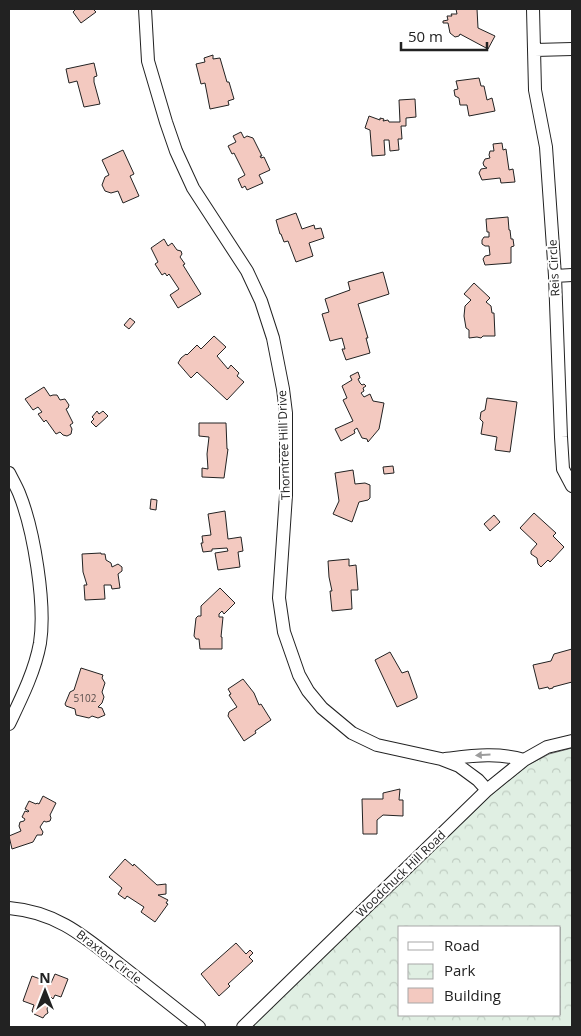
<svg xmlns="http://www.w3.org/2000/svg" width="581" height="1036" viewBox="0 0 581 1036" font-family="'Open Sans',sans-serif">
<defs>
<pattern id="park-crowns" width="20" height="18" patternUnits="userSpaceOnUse" patternTransform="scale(1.25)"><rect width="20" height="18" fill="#e0efe3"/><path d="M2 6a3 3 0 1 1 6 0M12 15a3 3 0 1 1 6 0" fill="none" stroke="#c0cdc2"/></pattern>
</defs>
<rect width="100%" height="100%" fill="#fff"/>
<!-- park -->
<path fill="url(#park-crowns)" stroke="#6f6f6f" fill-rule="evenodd" d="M572,748v279h-321l240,-232 37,-30 21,-11zM400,927h160v88h-160z"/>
<!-- building -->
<path fill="#f3c9c0" stroke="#222" d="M76,9h17l3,3 -15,11 -8,-11z
M456,9h21l1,19 17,8 -7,13 -28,-15 -1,2 -4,1 -5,-4 -2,-10h-5v-2l5,-1 -1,-4h5l-1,-2h6z
M213,55v4l7,-1 7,24h2l5,17 -6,2 1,4 -19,4 -5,-26 -4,1 -5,-20 9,-2 -1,-4z
M94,63l3,13 -3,1v5l6,22 -16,3 -7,-26 -8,2 -3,-14z
M479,78l2,8h3l3,14 5,-2 3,13 -26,5 -2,-11h-7l-1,-7 -4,-2 -1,-6 4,-1 -2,-8z
M415,99l1,18 -10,1v8h-5l1,13h-4l1,11 -9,1 -1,-11h-5l1,15 -13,1 -2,-26 -5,-2 4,-12 11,4v-2l4,1 -1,2 5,-1 1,2h11l-1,-22z
M241,132l3,6 3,-2 6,2 9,18h-2l1,2 3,-1 6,13 -11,5 4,8 -16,7 -2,-4 -3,2 -4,-9 7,-4 -11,-22 -2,1 -4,-8 8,-4 -3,-6z
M502,143l1,7 3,-1 3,21 4,-1 2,13 -14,1 -1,-5 -18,2 -3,-7 2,-4 6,-1 -3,-2 -1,-3 2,-4 5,-1 -1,-3 1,-4h4l-1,-7z
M123,150l11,24 -4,2 9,20 -16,7 -5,-12 -7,2 -6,-2 -3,-6 3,-8 4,-2 -7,-15z
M296,213l6,16 12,-4 1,4 6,-1 3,10 -15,5 4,13 -17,6 -8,-21 -4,1 -3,-8h-1l-4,-14z
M508,217l1,13h1l1,9h2l1,7 -3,1v16l-26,2 -2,-6 2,-3 5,-1 -1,-9h-4l-3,-2v-4l2,-3h5v-5h-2l-1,-13z
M164,239l4,7 4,-3 5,7 4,1 1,3 -2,3 5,7 -2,1 18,29 -23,14 -8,-13 9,-6 -10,-15 -2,2 -2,-3 -3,2 -7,-11 3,-2 -7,-14z
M383,272l6,22 -31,10 10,34h-2l4,15 -24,7 -4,-11h3l-3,-11 -12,3 -8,-27 7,-2 -4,-13 25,-9 -2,-8z
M474,283l16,15 -4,4 5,4 1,7h2l1,23h-12l-2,2 -4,-1 -8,1v-8l-3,-2 -2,-12 1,-10 6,-6 -7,-6z
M130,318l5,4 -6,7 -5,-4z
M214,336l12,11 -9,9 11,13 3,-4 8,8 -2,3 7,6 -17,18 -30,-28 -6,6 -13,-15 3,-5 5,-4 1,1 10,-10 4,4z
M358,372l2,6 -2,1 2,4 2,2 2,-1 2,2 -3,2 1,3 -3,2 3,4 6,-3 3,7 11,2 -5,26 -11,13 -1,-3 -5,-1 -5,-10 -3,2 1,3 -14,8 -6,-12 18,-8 -10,-21 4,-2 -5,-12 10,-6 -2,-4z
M44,387l6,9 3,-1h4l3,5 5,-1 4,6 -1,3 -2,1 7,14 -3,2 2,4 -1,5 -4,2 -4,-1 -3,-3 -4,2 -10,-14 -2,2 -6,-8 4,-2 -4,-5 -5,3 -8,-11z
M487,398l30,4 -7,50 -15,-2 2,-13 -16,-3 2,-12 -3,-3 1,-7 4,-2z
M97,411l2,3 4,-3 5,5 -12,11 -5,-5 3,-3 -2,-2z
M199,423h27l1,26h1l-4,29 -22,-1v-9l6,1 -1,-15 2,-17 -10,-1z
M393,466l1,7 -10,1 -1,-7z
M353,470l2,14 10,-1 5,2v13l-2,2 -9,2 -7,20 -19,-8 6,-13 -4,-28z
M151,499l6,1 -1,10 -6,-1z
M225,511l3,28 13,-2 2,14 -5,1 2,15 -22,3 -3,-17 13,-2 -1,-3 -15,1v2l-9,1 -2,-9h2l-1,-7 9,-1 -3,-21z
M534,513l22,20 -3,3 11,11 -14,15 -2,-2 -7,7 -3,-3 -1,-6 -6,-4v-3l6,-7 -17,-16z
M494,515l6,7 -10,9 -6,-7z
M101,553v1h4l1,6 5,3 1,4 6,-3 4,3v4l-4,3 2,14 -8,1 -1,-4h-7l1,14 -20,1 -1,-15h3l-4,-13 -1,-18z
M349,559v7l7,-1 2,25h-7l1,19 -20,2 -2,-20h2l-3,-14 -1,-16z
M220,588l15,15 -11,11 -2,-3 -3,3v3h4l-2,20h1v12h-22l-1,-10h-3l-2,-3 2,-18 2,-2h3v-10z
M572,649v33l-19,5v1l-4,1 -1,-2 -9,2 -6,-24 18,-4 3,-7z
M390,652l12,21 6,-2 9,25v2l-20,9 -22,-47z
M81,668l22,7 -1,3 3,5 -3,9 2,5 -2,6 -4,4 4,1 3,7 -7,3 -6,-2 -3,2 -13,-3 -1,-6 -9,-3 -1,-2 5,-12 4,-2z
M243,679l11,14 5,12 2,-1 10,16 -16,11 1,2 -12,8 -16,-25 1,-4 8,-5 -8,-12 2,-1 -3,-5z
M400,789l-1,11h4v16l-20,-1 -6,5v14h-14l-1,-35h21v-6z
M43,796l13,7 -6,12 1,3 -1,3 -4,1 -2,-1 -4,6 3,5 -1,3h-5l-4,7 -21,7 -3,-13 12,-5 -2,-5 1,-4 4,-1 1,-2 -3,-2 3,-6 3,1 1,-1 -4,-2 4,-8 7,3 1,-1 2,1z
M125,859l8,7 1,-2 23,21 9,-1v10l-8,1 10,5 -2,3 2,1 -13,18 -14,-10 3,-5 -17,-11 -2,3 -7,-5 4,-6 -13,-11z
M236,943l10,11 4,-4 3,3 -4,4 4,4 -25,23 2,2 -11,10 -18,-22z
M55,974l13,5 -7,18 -6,-2 -2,4 -2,-2 -4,12 1,4 -3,2 -2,3 -9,-4 -2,-3 2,-6 -11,-4 9,-25 19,7z"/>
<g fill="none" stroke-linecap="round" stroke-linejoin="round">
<!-- minor casing -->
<g stroke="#222" stroke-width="14">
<path id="minor" d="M145,9l3,52 18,61 10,29 17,37 54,83 14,30 12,37 10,51 3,24v82l-7,103 5,34 15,43 9,16 14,17 30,25 25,12 64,14 18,7 19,14 9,10
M533,9l2,81 11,57 9,129 6,161 2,32 9,17
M535,50l37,-1
M555,276l17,-1
M9,473c3,6 7,13 10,20 15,37 27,111 21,150 -5,28 -19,56 -31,81
M445,759c26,-3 53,-7 79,1
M9,908c49,4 77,30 114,59 25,20 51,40 76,60
M243,1027l244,-237 37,-30 23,-13 25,-6"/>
</g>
<!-- minor -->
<use href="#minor" stroke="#fff" stroke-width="12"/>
</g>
<!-- one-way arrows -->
<defs><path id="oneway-solid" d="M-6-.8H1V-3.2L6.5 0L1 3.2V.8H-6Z" transform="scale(1.25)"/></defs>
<use fill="#9c9c9c" href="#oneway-solid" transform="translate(483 755) rotate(177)"/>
<g text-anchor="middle" stroke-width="4" stroke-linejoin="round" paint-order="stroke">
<!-- number labels -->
<g font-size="10" fill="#564c4a">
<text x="85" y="702">5102</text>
</g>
<!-- street labels -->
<g font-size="12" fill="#222" stroke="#fff">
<text transform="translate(554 268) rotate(-93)" y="4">Reis Circle</text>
<text transform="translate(284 445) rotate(-92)" y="4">Thorntree Hill Drive</text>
<text transform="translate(401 874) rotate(-44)" y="4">Woodchuck Hill Road</text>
<text transform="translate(109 957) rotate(38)" y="4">Braxton Circle</text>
</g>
</g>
<!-- border -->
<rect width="581" height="1036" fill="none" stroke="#222222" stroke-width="20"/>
<!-- legend -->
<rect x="398" y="926" width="162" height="90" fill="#ffffff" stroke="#a7a7a7"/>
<rect x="408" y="942" width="25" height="8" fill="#ffffff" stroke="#a7a7a7"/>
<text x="444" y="951" font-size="15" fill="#222222">Road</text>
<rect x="408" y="964" width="25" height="15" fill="url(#park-crowns)" stroke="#a7a7a7"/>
<text x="444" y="976" font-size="15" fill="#222222">Park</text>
<rect x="408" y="988" width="25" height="15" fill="#f3c9c0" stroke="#a7a7a7"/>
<text x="444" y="1001" font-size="15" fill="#222222">Building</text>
<!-- north arrow -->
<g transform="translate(45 991)" stroke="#ffffff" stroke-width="4" paint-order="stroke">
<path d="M0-4L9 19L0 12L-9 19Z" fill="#222222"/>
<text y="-8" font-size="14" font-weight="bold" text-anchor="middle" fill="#222222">N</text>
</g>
<!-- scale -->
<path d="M401 42v8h86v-8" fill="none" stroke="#222222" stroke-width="2.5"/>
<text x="408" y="42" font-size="15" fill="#222222" stroke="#ffffff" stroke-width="4" paint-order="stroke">50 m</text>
</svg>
